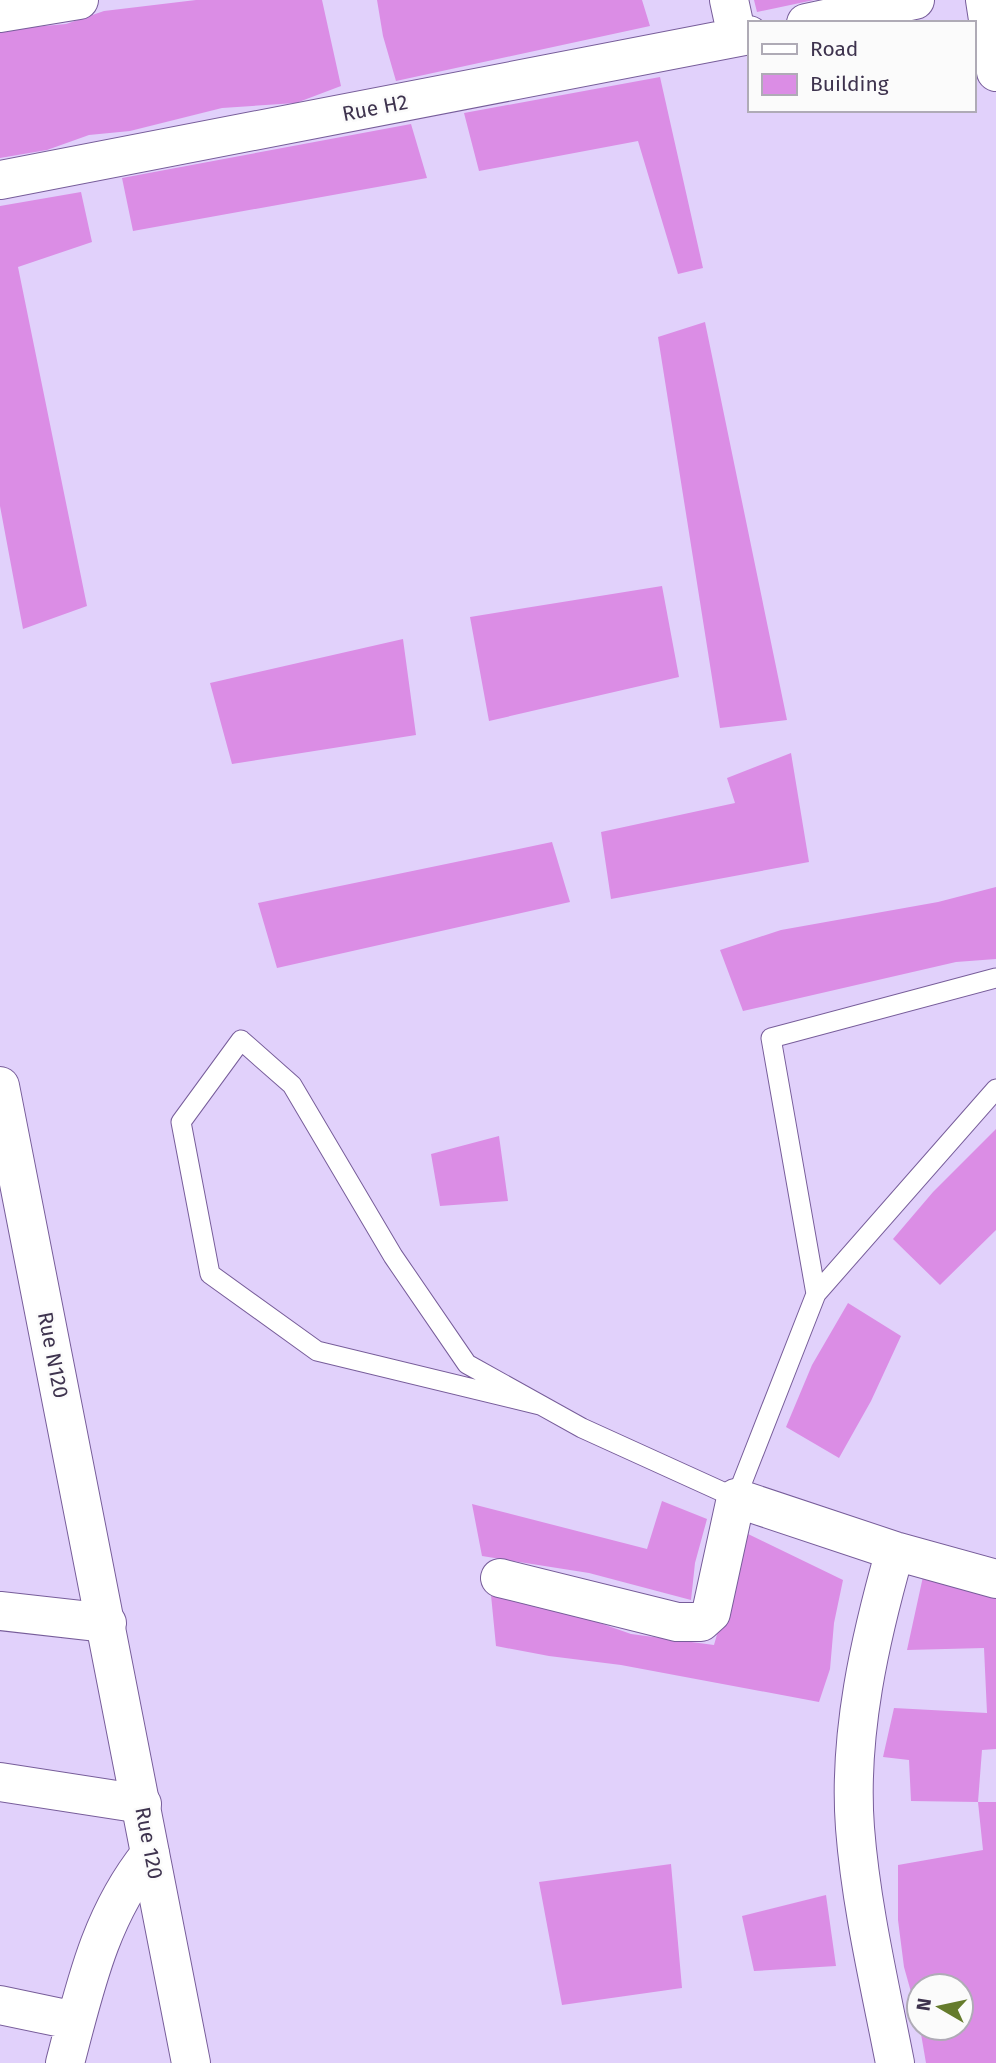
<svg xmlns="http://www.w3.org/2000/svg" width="996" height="2063" viewBox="0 0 996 2063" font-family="'Fira Sans',sans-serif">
<rect width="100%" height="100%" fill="#e1d1fb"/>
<!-- building -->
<path fill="#db8de5" d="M196,0h126l19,86 -45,17 -74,5 -92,23 -41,4 -42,15 -47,8v-128l66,-6 38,-13z
M377,0h265l8,26 -254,55 -13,-45z
M754,0h60l-57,12z
M660,77l43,191 -25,6 -40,-133 -159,30 -15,-58z
M411,124l16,54 -294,53 -11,-53z
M81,192l11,50 -74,25 69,339 -64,23 -23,-123v-300z
M705,322l82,398 -67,8 -62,-391z
M662,586l17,91 -190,44 -19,-104z
M403,639l13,96 -184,29 -22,-81z
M791,753l18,109 -198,37 -10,-67 134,-29 -8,-25z
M552,842l18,60 -293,66 -19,-65z
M996,887v72l-40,3 -213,49 -23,-61 61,-20 157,-28z
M996,1129v101l-56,55 -47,-46 40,-47z
M499,1136l9,65 -68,5 -9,-52z
M848,1303l53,33 -30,65 -32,57 -53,-31 26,-62z
M662,1501l45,18 -12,44 -4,37 -102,-27 -107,-17 -10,-52 175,45z
M746,1533l97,47 -9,43 -4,46 -11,33 -198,-37 -72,-9 -53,-10 -5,-51 72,15 68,24 83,11z
M924,1572l72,25v152l-14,1 -4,52h18v261h-70l-6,-35h41v-42h-42l-1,31 -14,-50 -6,-47v-55l85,-15 -5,-48 -67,-1 -2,-41 -26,-3 11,-49 93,5 -3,-65 -77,2z
M671,1864l11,124 -120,17 -23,-123z
M826,1895l10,71 -82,5 -12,-55z"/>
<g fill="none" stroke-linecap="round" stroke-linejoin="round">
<!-- service casing -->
<g stroke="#775d9a" stroke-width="21">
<path id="service" d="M816,1294l-45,-256 225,-60
M540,1405l-223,-54 -107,-77 -29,-152 60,-82 51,45 101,171 74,108 115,64 154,70 80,-204 180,-205"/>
</g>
<!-- minor casing -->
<g stroke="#775d9a" stroke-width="40">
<path id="minor" d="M729,0l8,37
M985,0l11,72
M0,13l79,-13
M806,23l109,-23
M0,180l749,-145
M500,1578l177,44h24l10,-9 25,-115 159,53 101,28
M0,1611l107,12
M0,1782l142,22
M0,2005l76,16
M65,2063c20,-76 35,-147 85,-209
M895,2063c-15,-77 -34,-157 -40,-235 -7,-93 15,-189 40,-277"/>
</g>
<!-- tertiary casing -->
<g stroke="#775d9a" stroke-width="40">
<path id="tertiary" d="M0,1086l191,977"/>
</g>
<!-- service -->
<use href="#service" stroke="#fff" stroke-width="19"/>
<!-- minor -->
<use href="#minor" stroke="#fff" stroke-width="38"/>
<!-- tertiary -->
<use href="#tertiary" stroke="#fff" stroke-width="38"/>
</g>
<g text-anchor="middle" stroke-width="5" stroke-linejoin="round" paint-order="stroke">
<!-- street labels -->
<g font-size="21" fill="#3e334e" stroke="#fbfbfb">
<text transform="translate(375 108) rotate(-11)" y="7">Rue H2</text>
<text transform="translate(53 1355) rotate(79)" y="7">Rue N120</text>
<text transform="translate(149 1843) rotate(79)" y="7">Rue 120</text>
</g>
</g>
<!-- legend -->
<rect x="748" y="21" width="228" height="91" fill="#fbfbfb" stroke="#afabb6" stroke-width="2"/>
<rect x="762" y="44" width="35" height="10" fill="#ffffff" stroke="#afabb6" stroke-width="2"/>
<text x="810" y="56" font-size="21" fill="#3e334e">Road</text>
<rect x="762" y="74" width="35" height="21" fill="#db8de5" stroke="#afabb6" stroke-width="2"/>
<text x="810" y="91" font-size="21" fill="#3e334e">Building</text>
<!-- north arrow -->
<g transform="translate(940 2007) rotate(279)"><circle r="33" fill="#fbfbfb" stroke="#afabb6" stroke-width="2"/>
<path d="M0-5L12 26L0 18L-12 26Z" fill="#657b2c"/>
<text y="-10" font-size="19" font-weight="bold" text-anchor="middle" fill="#3e334e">N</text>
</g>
</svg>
